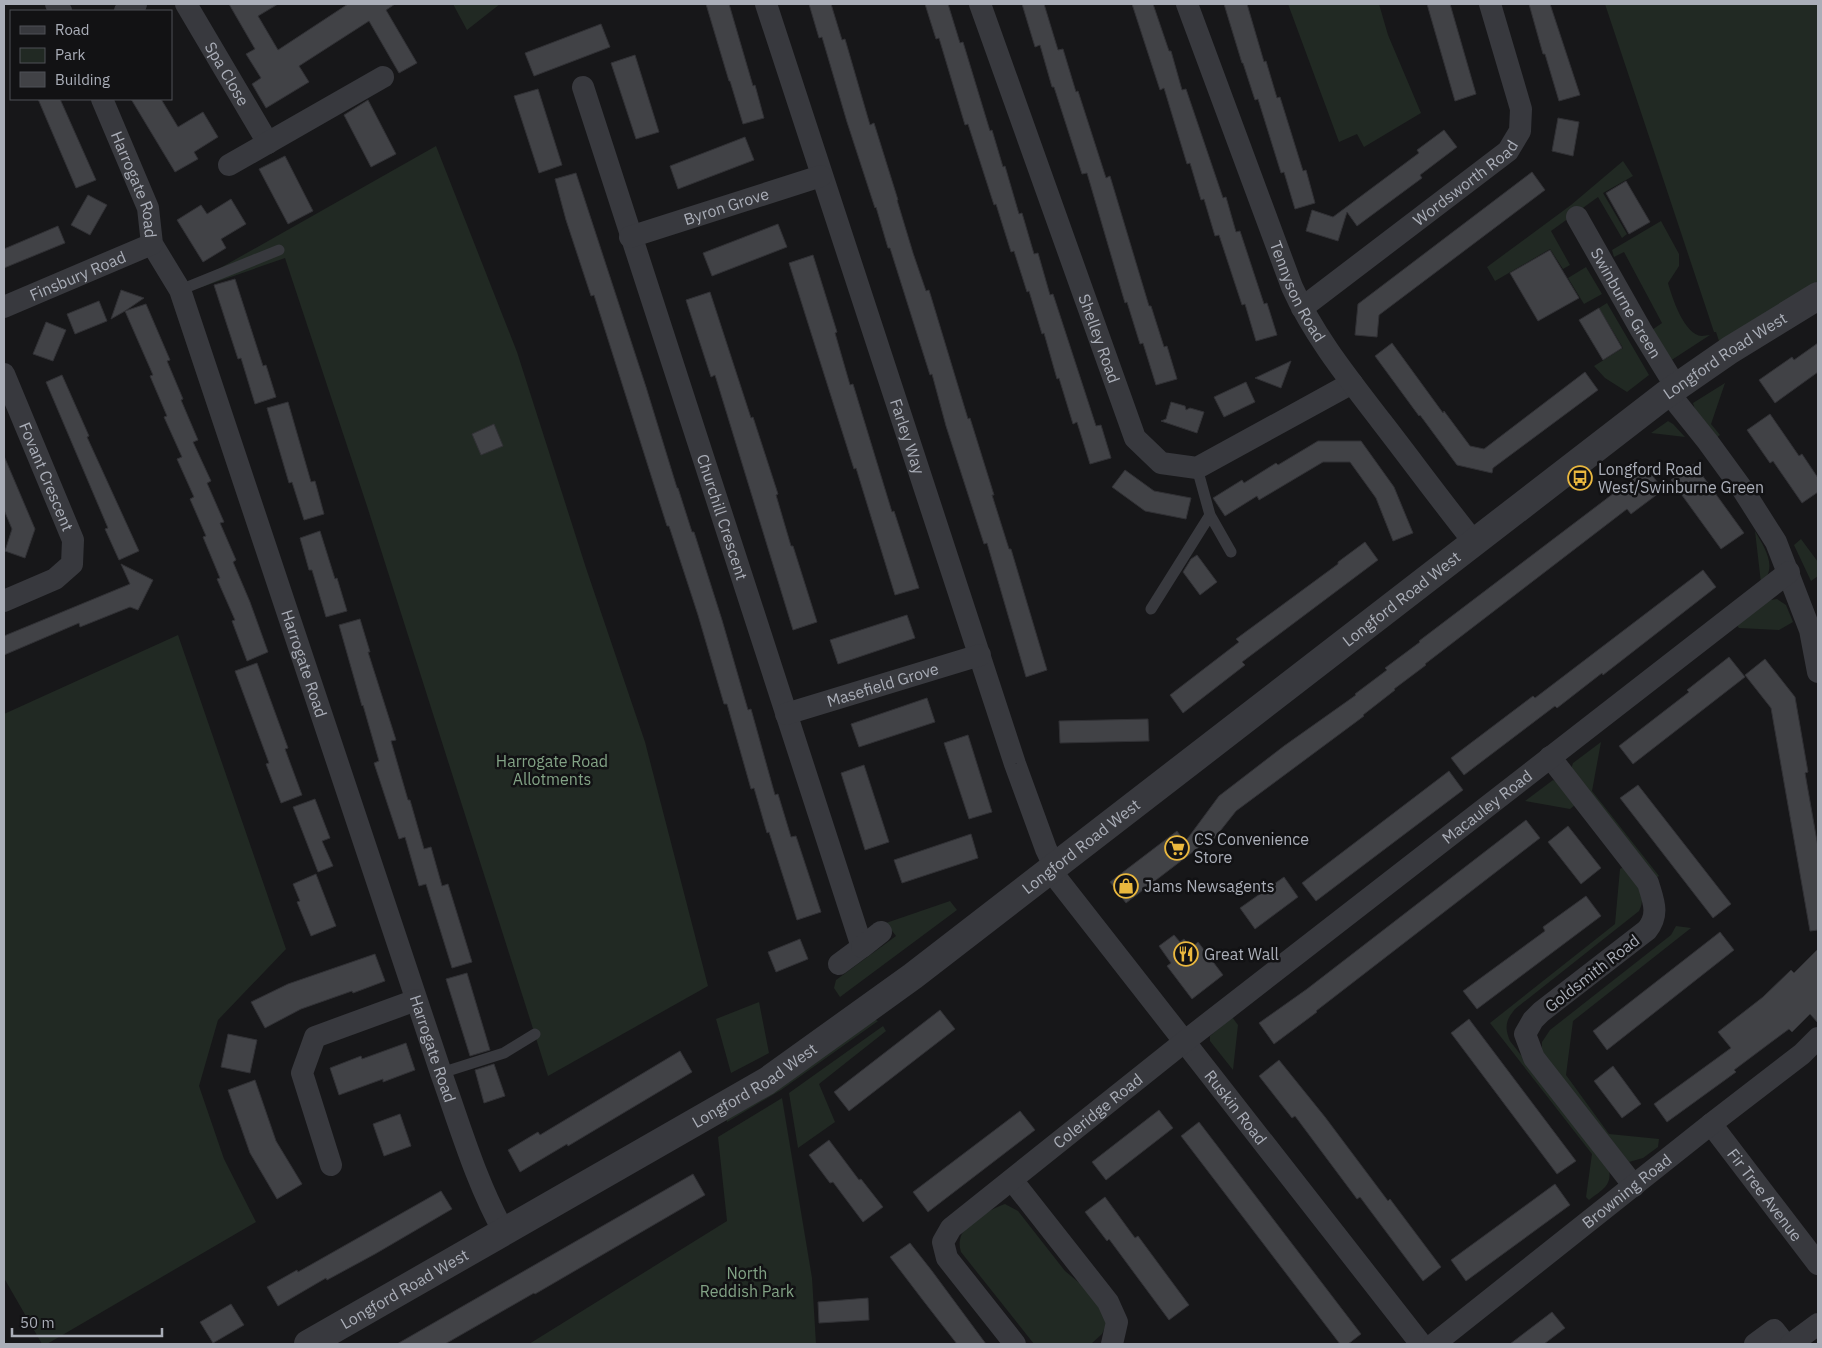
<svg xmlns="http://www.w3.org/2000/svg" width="1822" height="1348" viewBox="0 0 1822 1348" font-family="'IBM Plex Sans',sans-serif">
<rect width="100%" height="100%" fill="#171719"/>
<!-- green -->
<path fill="#212923" d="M453,4h47l-33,26z
M1288,4h91l9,31 33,78 -57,34 -7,-13 -18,8z
M1605,4h213v279l-98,61 -4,-12h-2z
M436,146l81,206 69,216 59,174 63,244 -160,90 -181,-570 -82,-248 -83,29 -3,-7z
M1623,161l10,15 -30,17 24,41 -5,4 -24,-41 -47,34 19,34 -7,4 -13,-20 -55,32 -8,-14 84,-62z
M1661,221l18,33v12l-11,17c4,14 16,52 34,53 2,0 5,-1 8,-1l-43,28 -18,-31 13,-9 -38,-71 -10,5 -2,-7z
M1586,267l16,27 -18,10 -16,-26z
M1607,303l42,72 -22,17 -22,-14 -11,-12 29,-18 -24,-40z
M1725,383l-14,41 9,11 -3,2 -22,-27 -2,-7z
M1668,421l5,3 12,13 -34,-4z
M1755,531c9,16 24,37 6,52z
M1801,539l17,23v14l-7,5 -17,-36z
M1777,599l9,6 7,17 -14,8 -40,-2 -4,-5 29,-22z
M178,635l108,314 -68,71 -19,66 25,73 32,63 -209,122h-5l-38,-66v-564z
M1601,742l-9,49 67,85 -5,3 -83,-110 2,-6z
M1553,780l4,2 18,23 -5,4 -45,-8z
M1625,866c10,14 23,28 14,45l-124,98c-9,11 -11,18 -5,32l98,125c6,19 -6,24 -19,34l-3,-3 6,-43 -102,-131 125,-99 5,-55z
M950,901l7,9 -117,87 -6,-9 2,-8 60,-44 -10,-13z
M1676,926l15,2 -118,93 -7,54 43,59 50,5 -1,8 -15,11 -14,4 -87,-108v-12l8,-12 121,-95z
M759,1002l10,51 -38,20 -15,-54z
M1232,1017l6,8 -5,45 -23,-29v-5z
M872,1018l6,3 -97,69 -54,32 -1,-6z
M883,1026l3,5 -67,53 16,38 -37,26 -9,-55z
M782,1098l30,180 4,66h-287l198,-123 -9,-84z
M1005,1204l13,7 47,60 24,20 14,19 4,13 -5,11 -11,10h-57l-73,-92c-1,-4 -2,-8 -1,-12 2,-16 31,-31 45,-36z"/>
<!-- building -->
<path fill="#414246" stroke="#313135" d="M229,4h49l-20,12 20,34 70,-46h47l-9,6 31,53 -18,10 -30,-52 -70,45 10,16 -43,26 -14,-24 9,-6 -15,-24 9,-5z
M706,4h23l24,82 2,-1 9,33 -21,6 -13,-43h-1z
M809,4h22l11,36 3,-1 25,86 4,-2 24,77h-1l16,53 13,38 3,-1 39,129 2,-1 24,77h-2l17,54h2l36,121 -21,7 -39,-134 -3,1 -38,-118 -14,-52 -2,1 -40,-127h-2l-12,-41 -1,1 -28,-86 -25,-85 -3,1z
M925,4h23l12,39 3,-1 27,89 2,-1 11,37 2,-1 14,48 3,-1 12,41 4,-1 12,42 3,-1 43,132 5,-1 10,33 -21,6 -13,-42 -4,2 -14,-46 -2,1 -13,-46 -2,1 -13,-43 -2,1 -13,-41 -3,1 -15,-48 -2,1 -26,-81 -3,1 -26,-87 -3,1z
M1022,4h22l14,46 5,-1 13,43 2,-1 28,87 4,-2 39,130h2l13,41 3,-1 10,33 -21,6 -13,-42 -3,1 -13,-42 -2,1 -38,-130 -5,1 -28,-87h-2l-12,-42 -5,2z
M1132,4h21l16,47h2l11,39 4,-1 37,109 3,-1 10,35 4,-1 24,73 3,-1 10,32 -21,6 -11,-37 -3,1 -23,-70 -4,1 -11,-37 -3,1 -11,-37 -3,1 -23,-76 -4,2z
M1224,4h23l17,58 2,-1 11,37 3,-1 23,74 3,-1 9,33 -20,6 -11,-37 -3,1 -23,-74 -3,1 -12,-37h-1z
M1427,4h23l26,90 -21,7z
M1529,4h21l30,91 -21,6 -14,-47h-2z
M601,24l9,23 -76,29 -9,-23z
M635,55l24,77 -23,7 -25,-76z
M538,89l24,76 -23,8 -25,-77z
M38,99h22l36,81 -20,8z
M131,99h30l17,28 25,-15 15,25 -24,15 4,7 -23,13z
M368,100l28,54 -25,13 -27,-52z
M1558,118l21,4 -6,34 -21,-5z
M1444,130l13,17 -37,28 2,3 -65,48 -10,-14 -9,29 -32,-10 6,-21 21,7 86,-64 -2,-3z
M745,137l9,23 -76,29 -8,-23z
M285,156l28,55 -25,13 -29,-55z
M1532,172l13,18 -166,125 -2,22 -22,-2 3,-31z
M576,173l70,214 31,101h1l14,44h2l28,88 26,90 3,-1 24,86 3,-1 13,43 5,-1 25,76 -24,8 -28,-88 -2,1 -13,-45 -3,1 -24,-85h-3l-26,-89 -29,-89h-2l-73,-231 -3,1 -25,-76 -11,-41z
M1626,181l24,41 -21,12 -23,-41z
M88,195l19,10 -17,30 -19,-10z
M231,199l15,25 -25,15 5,9 -23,14 -26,-42 24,-15 6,9z
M778,224l9,23 -75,29 -9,-23z
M58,226l7,17 -61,25v-19z
M1550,250l29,48 -41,23 -28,-48z
M813,255l24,77 -2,1 15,52 3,-1 39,128 2,-1 25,77 -24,7 -39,-127 -2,1 -65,-206z
M235,279l28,87 3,-1 10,32 -21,7 -14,-46 -3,1 -24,-74z
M121,290l23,8 -19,13 21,-7 24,56 -3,1 16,38 -2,1 17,40 -5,2 18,39 -4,2 17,39 -4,1 16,37 -3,2 17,40 18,50 -21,9 -15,-40 3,-1 -18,-41 3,-1 -17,-41 3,-1 -16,-37 4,-2 -17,-38 5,-2 -18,-40 3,-1 -17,-40 3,-1 -28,-64 -14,8z
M710,292l41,126 2,-1 25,77 -2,1 15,51h2l24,76 -24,8 -78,-255 -4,2 -25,-77z
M99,301l8,20 -32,13 -8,-20z
M1599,308l23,40 -19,12 -24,-40z
M46,322l20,8 -13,31 -20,-7z
M1392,343l51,70 1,-2 26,35 14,3 101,-77 13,18 -105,78 -1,5 -35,-8 -37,-50 -1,1 -44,-60z
M1818,343v29l-43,31 -16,-23 33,-23 2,3z
M1291,361l-10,27 -26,-10z
M62,375l27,61 -2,1 52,114 -20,9 -14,-31 3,-1 -62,-146z
M1246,382l9,20 -31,15 -10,-20z
M288,402l23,80 4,-1 9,33 -20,6 -12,-38 -3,1 -22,-75z
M1171,402l14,4 1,4 4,-2 14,4 -7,21 -36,-12 5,-2z
M1770,414l29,42 3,-2 16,24v14l-16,11 -29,-42 -3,2 -23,-33z
M494,424l9,22 -22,9 -9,-21z
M1318,441h43l33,46 19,46 -20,8 -17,-43 -26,-36h-27l-64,38 -2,-4 -32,20 -12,-18 29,-18 2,3 32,-20 2,2z
M4,456l31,73 -10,29 -20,-7 7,-22 -8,-19z
M1694,464l50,69 -23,16 -50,-69z
M1647,468l16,22 -32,24 -4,-5 -202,155 1,1 -32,24 1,1 -32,25 1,1 -128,95 -23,29 -2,-2 -85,65 -16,-21 67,-51 8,11 34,-46 65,-50 72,-51 -1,-1 32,-24 -2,-2 35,-26 -1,-1z
M1125,470l29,21 37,7 -5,21 -41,-8 -33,-24z
M320,531l15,48 2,-1 10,33 -21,6 -14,-47h-3l-9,-32z
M1365,542l13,18 -136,102 3,3 -62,48 -13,-18 69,-53 -3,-3 102,-75v-2z
M1197,555l20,27 -17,13 -17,-23 8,-13z
M121,564l32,16 -15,30 -8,-3 -50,20 -1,-4 -75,32v-19l126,-52z
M1703,570l13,17 -113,88 -1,-2 -45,35 -2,-2 -91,69 -13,-17 82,-62 2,2z
M907,615l8,23 -77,26 -8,-24z
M360,619l10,33h-2l28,88 -5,1 17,59h2l14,49 7,-2 11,39 6,-2 24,78 -20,6 -26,-84 -7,2 -14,-49 -6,2 -25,-76 5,-2 -16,-56 -1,1 -23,-81z
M1729,657l16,20 -112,87 -14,-18 70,-54 -2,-2z
M1765,659l30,38 13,75 -3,1 13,74v83l-8,1 -39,-223 -26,-33z
M257,663l31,85 -3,1 17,46 -21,8 -15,-39 3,-1 -34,-92z
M927,698l8,24 -76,25 -8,-23z
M1148,719l1,22 -89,2 -1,-22z
M968,735l24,77 -23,7 -25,-76z
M864,765l25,77 -24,8 -24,-77z
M1449,771l14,19 -147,111 -14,-18z
M1638,785l93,119 -18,14 -93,-120z
M315,799l15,39 -8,3 11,25 -15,6 -25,-65z
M1526,820l14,18 -224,173 1,1 -43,32 -15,-21 48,-34z
M1568,826l33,42 -20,16 -33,-42z
M971,834l7,24 -76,25 -8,-23z
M316,874l20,52 -25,10 -14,-34 3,-1 -7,-17z
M1284,877l14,20 -43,32 -15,-21z
M1586,896l15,20 -124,93 -14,-18 82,-60 -2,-4z
M1720,932l14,18 -127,100 -14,-19z
M1174,935l6,7 4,-3 7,9 7,-6 25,33 -31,24 -25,-33 4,-3 -12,-17z
M800,939l8,20 -32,13 -8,-20z
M1818,949v74l-8,-9 -18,18 -3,-3 -19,14 -36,27 2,2 -69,50 -13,-18 77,-56 -13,-16 45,-35 28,-27 3,3z
M375,954l10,27 -32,12 -1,-2 -51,18 -36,19 -14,-26 37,-18z
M467,973l23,77 -20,6 -24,-77z
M940,1010l15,19 -106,82 -15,-19z
M1469,1019l107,142 -19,13 -106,-141z
M228,1034l29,6 -7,33 -29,-6z
M406,1043l9,27 -32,12v-3l-44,16 -9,-27 31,-12 1,3z
M680,1051l12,21 -124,74 -1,-2 -47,28 -12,-22 30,-18 2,3z
M1279,1060l46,57 63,84 2,-2 51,68 -18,14 -63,-84 -3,2 -62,-83 -3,2 -33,-42z
M494,1064l11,32 -21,7 -9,-33z
M1613,1066l28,38 -19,14 -28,-37z
M255,1080l21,61 26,43 -25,15 -27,-46 -22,-63z
M1159,1110l14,18 -67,52 -14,-18z
M1020,1111l15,19 -107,82 -15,-20z
M400,1114l11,32 -27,10 -11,-32z
M1199,1122l162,212 -13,10h-8l-159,-208z
M829,1140l30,40 2,-1 22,28 -20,15 -30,-40 -3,1 -21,-28z
M693,1174l12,21 -170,99 -1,-1 -89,51h-48z
M1555,1184l15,21 -104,76 -15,-21z
M441,1191l11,18 -77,45 -48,26 -1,-2 -48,28 -11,-19 30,-17 1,2z
M1105,1197l30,41 3,-2 51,69 -20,15 -60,-81 -2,2 -22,-29z
M910,1243l22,28 54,73h-29l-35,-45 -32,-42z
M868,1298l1,22 -50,3 -1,-21z
M231,1304l13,21 -31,18 -13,-21z
M1552,1312l13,16 -21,16h-34z"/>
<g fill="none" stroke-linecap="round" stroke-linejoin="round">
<!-- service -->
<path stroke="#38393e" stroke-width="11" d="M180,290l99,-40
M1197,468l13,47 21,37
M1151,609l59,-94
M441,1073l63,-20 31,-19"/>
<!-- minor -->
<g stroke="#38393e" stroke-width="22">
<path d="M56,4l5,7"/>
<path id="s1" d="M186,4l82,139"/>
<path id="s2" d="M766,4l249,760 31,85 9,19"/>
<path id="s3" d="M980,4l155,434 26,25 36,5 155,-85"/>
<path id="s4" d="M1187,4l105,283c22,49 56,91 89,134 31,40 61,81 93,121"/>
<path d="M125,11l11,-7"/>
<path id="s5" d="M583,87l279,860 -23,17"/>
<path id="s6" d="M102,99l46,109 4,36 28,46 261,783c19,53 35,109 63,159"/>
<path d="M229,165l154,-88"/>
<path id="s7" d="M1577,217l64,113 35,57"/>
<path id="s8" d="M630,237l191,-61"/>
<path id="s9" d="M4,307l148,-63"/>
<path id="s10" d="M1302,308l206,-157 12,-20 1,-22 -31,-105"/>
<path id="s11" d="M4,374l69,166 -1,24 -17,15 -51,22"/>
<path d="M1668,392l40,50 35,48 33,52 34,88 8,42"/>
<path id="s12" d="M786,714l194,-59"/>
<path d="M1550,757l98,126c5,17 12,31 -1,47l-106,82 -8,8 -8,14 9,24 100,128"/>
<path id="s13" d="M1051,871l370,473"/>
<path d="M862,947l19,-15"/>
<path id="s14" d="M1711,1124l107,140"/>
<path d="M331,1165l-29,-92 13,-36 101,-37"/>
<path d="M1012,1180l96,122 9,20 -5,22"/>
<path id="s15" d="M1015,1344l-68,-86 -4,-16 8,-14 233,-186 605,-470"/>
<path id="s16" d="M1434,1344l277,-220 91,-70 16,-16"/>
<path d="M1755,1344l19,-14 11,14"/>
<path d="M1791,1344l27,-20"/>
</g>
<!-- tertiary -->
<path stroke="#38393e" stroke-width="28" id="s17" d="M308,1344l459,-263 146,-105 752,-581 65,-45 88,-54"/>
</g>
<!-- icons -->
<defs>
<g id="bus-ring" transform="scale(1.25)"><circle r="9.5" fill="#121214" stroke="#eab83e" stroke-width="1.5"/><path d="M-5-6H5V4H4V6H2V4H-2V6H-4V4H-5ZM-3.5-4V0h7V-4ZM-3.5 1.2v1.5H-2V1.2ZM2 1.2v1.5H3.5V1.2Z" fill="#eab83e"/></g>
<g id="supermarket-ring" transform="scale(1.25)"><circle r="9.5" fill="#121214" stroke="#eab83e" stroke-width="1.5"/><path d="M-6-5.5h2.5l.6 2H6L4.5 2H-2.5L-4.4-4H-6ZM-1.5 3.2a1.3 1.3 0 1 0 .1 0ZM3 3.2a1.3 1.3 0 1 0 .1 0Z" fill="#eab83e"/></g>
<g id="shop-ring" transform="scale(1.25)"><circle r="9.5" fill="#121214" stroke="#eab83e" stroke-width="1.5"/><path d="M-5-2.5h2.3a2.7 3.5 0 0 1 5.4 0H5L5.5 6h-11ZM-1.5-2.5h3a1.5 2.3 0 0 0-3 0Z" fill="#eab83e"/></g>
<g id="restaurant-ring" transform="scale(1.25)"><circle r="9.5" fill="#121214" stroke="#eab83e" stroke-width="1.5"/><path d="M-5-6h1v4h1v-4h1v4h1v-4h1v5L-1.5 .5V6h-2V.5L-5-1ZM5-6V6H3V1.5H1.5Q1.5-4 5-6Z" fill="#eab83e"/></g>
</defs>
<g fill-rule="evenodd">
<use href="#bus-ring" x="1580" y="478"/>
<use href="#supermarket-ring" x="1177" y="848"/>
<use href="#shop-ring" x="1126" y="886"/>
<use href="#restaurant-ring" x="1186" y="954"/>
</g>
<g text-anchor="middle" stroke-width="5" stroke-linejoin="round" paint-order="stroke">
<!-- street labels -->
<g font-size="16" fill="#aaaeb8" stroke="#121214">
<text dy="6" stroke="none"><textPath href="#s1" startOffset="81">Spa Close</textPath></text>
<text dy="6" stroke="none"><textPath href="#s10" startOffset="206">Wordsworth Road</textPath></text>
<text dy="6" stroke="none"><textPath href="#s6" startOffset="92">Harrogate Road</textPath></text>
<text dy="6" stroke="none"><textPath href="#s8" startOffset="101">Byron Grove</textPath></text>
<text dy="6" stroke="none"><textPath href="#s9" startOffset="80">Finsbury Road</textPath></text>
<text dy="6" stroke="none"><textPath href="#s4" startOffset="308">Tennyson Road</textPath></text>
<text dy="6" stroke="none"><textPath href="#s7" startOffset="99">Swinburne Green</textPath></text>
<text dy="6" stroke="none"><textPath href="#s3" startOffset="355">Shelley Road</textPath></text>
<text dy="6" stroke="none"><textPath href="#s17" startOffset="1731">Longford Road West</textPath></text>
<text dy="6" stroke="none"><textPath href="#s2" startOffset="455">Farley Way</textPath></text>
<text dy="6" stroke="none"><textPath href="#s11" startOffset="111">Fovant Crescent</textPath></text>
<text dy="6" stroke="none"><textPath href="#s5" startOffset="452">Churchill Crescent</textPath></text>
<text dy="6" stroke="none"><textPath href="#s17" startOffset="1326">Longford Road West</textPath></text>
<text dy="6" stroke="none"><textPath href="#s6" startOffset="602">Harrogate Road</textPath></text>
<text dy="6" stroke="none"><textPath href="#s12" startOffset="101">Masefield Grove</textPath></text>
<text dy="6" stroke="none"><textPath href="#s15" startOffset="824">Macauley Road</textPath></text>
<text dy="6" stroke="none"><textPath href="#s17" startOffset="921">Longford Road West</textPath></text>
<text transform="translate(1592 973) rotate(-38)" y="6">Goldsmith Road</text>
<text dy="6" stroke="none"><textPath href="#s6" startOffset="1008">Harrogate Road</textPath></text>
<text dy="6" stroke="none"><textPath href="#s17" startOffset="516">Longford Road West</textPath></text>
<text dy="6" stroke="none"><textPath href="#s13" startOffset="300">Ruskin Road</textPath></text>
<text dy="6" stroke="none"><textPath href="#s15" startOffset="330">Coleridge Road</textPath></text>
<text dy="6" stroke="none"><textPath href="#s16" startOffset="246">Browning Road</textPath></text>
<text dy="6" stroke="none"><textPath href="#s14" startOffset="89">Fir Tree Avenue</textPath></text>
<text dy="6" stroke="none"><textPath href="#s17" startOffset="111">Longford Road West</textPath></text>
</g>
<!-- poi labels -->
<g font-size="16" fill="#aaaeb8" stroke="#121214" text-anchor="start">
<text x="1598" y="475">Longford Road<tspan x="1598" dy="18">West/Swinburne Green</tspan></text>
<text x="1194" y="845">CS Convenience<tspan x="1194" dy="18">Store</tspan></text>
<text x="1144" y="892">Jams Newsagents</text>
<text x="1204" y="960">Great Wall</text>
</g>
<!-- park labels -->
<g font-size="16" fill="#82a285" stroke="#121214">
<text x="552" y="767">Harrogate Road<tspan x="552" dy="18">Allotments</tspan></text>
<text x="747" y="1279">North<tspan x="747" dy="18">Reddish Park</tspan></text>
</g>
</g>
<!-- border -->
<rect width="1822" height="1348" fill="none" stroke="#aaaeb8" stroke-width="10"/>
<!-- legend -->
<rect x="10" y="10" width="162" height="90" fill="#121214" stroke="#4f5056"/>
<rect x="20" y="26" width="25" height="8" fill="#38393e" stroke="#4f5056"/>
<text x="55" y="35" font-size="15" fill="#aaaeb8">Road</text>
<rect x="20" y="48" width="25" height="15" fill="#212923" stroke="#4f5056"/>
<text x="55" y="60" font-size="15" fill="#aaaeb8">Park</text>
<rect x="20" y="72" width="25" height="15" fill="#414246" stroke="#4f5056"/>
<text x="55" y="85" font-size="15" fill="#aaaeb8">Building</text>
<!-- scale -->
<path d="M12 1328v8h150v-8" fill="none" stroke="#aaaeb8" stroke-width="2.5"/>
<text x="20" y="1328" font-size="15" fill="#aaaeb8" stroke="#121214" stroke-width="4" paint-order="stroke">50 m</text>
</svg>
